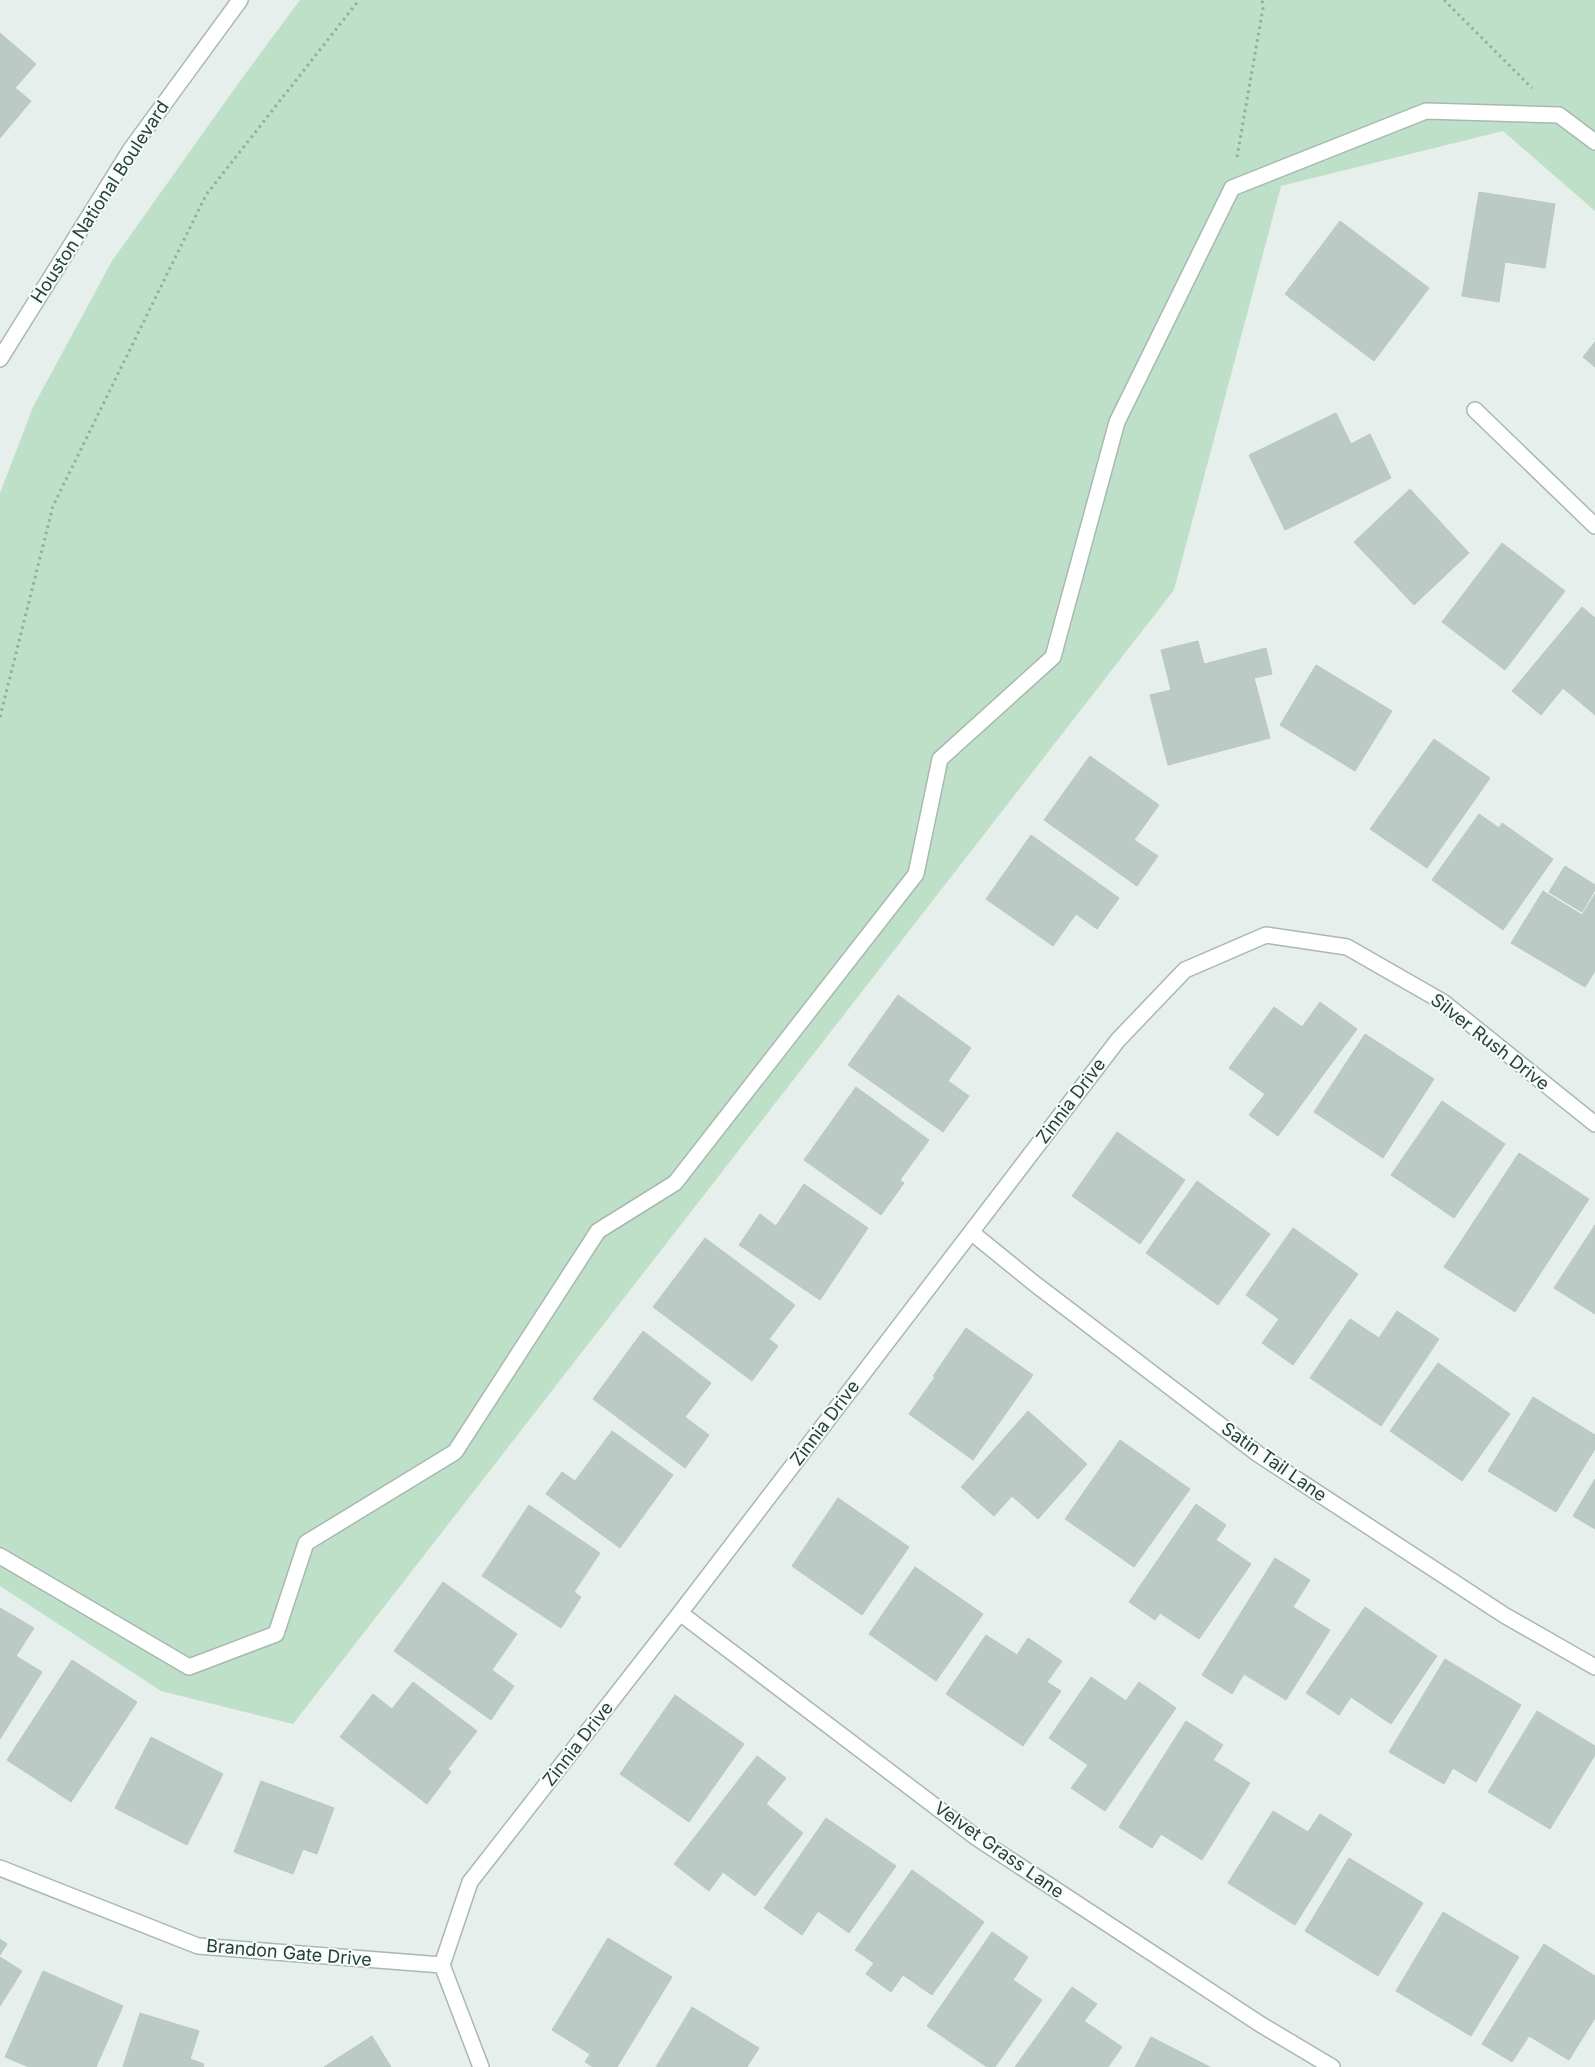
<svg xmlns="http://www.w3.org/2000/svg" width="1595" height="2067" viewBox="0 0 1595 2067" font-family="Inter,sans-serif">
<rect width="100%" height="100%" fill="#e6efeb"/>
<!-- green -->
<path fill="#bfe0c8" d="M300,0h1295v211l-92,-80 -222,55 -107,404 -881,1134 -132,-33 -161,-105v-1093l33,-86 79,-146 128,-180z"/>
<!-- building -->
<path fill="#bbcac4" stroke="#b8c9c2" d="M0,33l36,31 -21,24 16,13 -31,37z
M1479,192l76,12 -10,64 -40,-6 -6,40 -37,-6z
M1340,221l89,67 -55,73 -89,-67z
M1595,342v25l-12,-10z
M1336,413l15,31 19,-10 21,44 -106,52 -36,-75z
M1410,489l59,64 -55,52 -60,-63z
M1502,543l63,48 -60,79 -63,-48z
M1582,607l13,11v97l-32,-27 -22,27 -29,-24z
M1198,641l6,23 62,-16 6,26 -18,4 16,60 -102,27 -18,-70 21,-5 -10,-40z
M1316,665l76,46 -37,60 -75,-46z
M1434,739l56,39 -63,90 -57,-39z
M1090,756l69,49 -25,35 24,16 -21,30 -93,-66z
M1479,814l20,14 3,-5 51,36 -50,71 -71,-50z
M1031,835l88,63 -22,31 -21,-15 -23,32 -67,-47z
M1565,866l30,19v5l-13,22 -33,-20z
M1543,891l39,24 13,-21v77l-10,16 -74,-44z
M898,995l73,53 -23,33 21,15 -26,36 -95,-67z
M1320,1002l37,27 -79,107 -29,-21 16,-21 -36,-26 45,-61 28,20z
M1365,1034l69,45 -51,79 -69,-46z
M856,1087l73,53 -29,40 4,3 -23,32 -77,-55z
M1442,1101l63,43 -51,74 -63,-43z
M1117,1132l68,48 -45,64 -68,-48z
M1519,1153l70,46 -74,113 -71,-45z
M1197,1181l73,53 -52,71 -72,-52z
M804,1184l64,44 -48,72 -81,-55 21,-31 16,12z
M1595,1225v89l-41,-26z
M1293,1228l65,46 -65,91 -31,-22 17,-24 -33,-24z
M705,1238l90,67 -26,34 9,7 -26,35 -99,-74z
M1397,1311l42,28 -58,87 -71,-48 40,-59 29,19z
M966,1328l67,47 -60,85 -64,-46 26,-37 -2,-1z
M643,1331l68,52 -26,34 24,18 -24,33 -92,-69z
M1438,1363l72,51 -48,67 -72,-50z
M1533,1397l62,38v14l-39,63 -68,-41z
M1028,1411l59,53 -49,55 -26,-23 -18,20 -33,-29z
M612,1431l61,44 -53,73 -74,-54 16,-22 13,9z
M1120,1440l70,49 -56,78 -69,-48z
M1595,1479v50l-22,-13z
M838,1498l71,49 -47,68 -70,-49z
M1196,1504l30,21 -10,15 35,24 -52,75 -39,-26 -5,7 -26,-18z
M529,1505l71,48 -26,39 7,5 -20,31 -79,-52z
M1275,1558l35,22 -17,27 37,23 -44,70 -42,-26 -12,20 -30,-19z
M915,1567l68,47 -47,67 -67,-47z
M443,1582l74,52 -25,36 22,16 -23,34 -97,-69z
M1365,1607l72,49 -46,68 -40,-27 -12,18 -33,-22z
M0,1608l34,20 -18,28 26,16 -42,67z
M986,1635l31,20 11,-17 34,23 -15,21 14,9 -38,55 -77,-52z
M1445,1659l76,46 -45,77 -23,-14 -9,16 -55,-32z
M72,1660l65,42 -66,100 -64,-42z
M1091,1677l35,24 13,-19 37,26 -71,103 -34,-23 17,-23 -39,-27z
M413,1682l64,49 -29,38 3,3 -24,32 -87,-67 33,-43 19,15z
M675,1695l69,49 -55,78 -69,-48z
M1537,1711l58,35v9l-45,74 -62,-37z
M1186,1721l37,24 -10,15 37,23 -48,77 -41,-26 -9,14 -33,-21z
M151,1737l72,37 -36,71 -72,-37z
M757,1756l29,22 -20,26 37,29 -48,63 -32,-24 -14,19 -35,-27z
M261,1781l73,27 -17,46 -14,-5 -10,25 -59,-22z
M1273,1811l35,21 12,-18 32,20 -57,91 -67,-42z
M826,1818l70,48 -47,67 -31,-22 -16,24 -38,-27z
M1349,1858l74,45 -45,73 -73,-45z
M912,1870l72,52 -52,73 -29,-20 -12,17 -25,-18 8,-11 -19,-13z
M1443,1912l76,45 -48,79 -75,-45z
M992,1932l36,25 -15,23 29,20 -47,67h-8l-60,-41z
M608,1938l64,39 -55,90h-24l-8,-5 5,-8 -38,-24z
M0,1939l7,5 -7,11z
M1544,1944l51,32v42l-26,42 -40,-24 -17,26 -30,-18z
M0,1957l22,14 -22,35z
M43,1971l80,35 -27,61h-67l-24,-10z
M1072,1987l25,17 -13,17 38,26 -14,20h-93z
M692,2007l67,41 -12,19h-91z
M140,2013l59,18 -9,28 14,5 -1,3h-80z
M372,2036l19,31h-67z
M1151,2037l59,30h-75z"/>
<g fill="none" stroke-linecap="round" stroke-linejoin="round">
<!-- minor casing -->
<g stroke="#a8b8b2" stroke-width="18">
<path id="minor" d="M0,359l131,-210 109,-149
M1475,410l120,116
M971,1232l64,52 223,170 246,161 91,52
M0,1556l189,111 87,-33 30,-91 149,-91 143,-221 77,-48 241,-309 24,-115 113,-102 64,-235 115,-234 194,-77 133,4 36,27
M680,1613l297,225 283,186 72,43
M0,1868l198,78 244,19
M442,1965l28,-83 210,-269 438,-573 67,-70 81,-35 81,12 96,55 152,122
M442,1965l39,102"/>
</g>
<!-- path -->
<path stroke="#86b3a5" stroke-width="3" stroke-dasharray="2.5 4" stroke-linecap="butt" d="M1444,0l88,88
M1237,157l26,-149 -1,-8
M0,717l53,-211 153,-311 153,-195"/>
<!-- minor -->
<use href="#minor" stroke="#fff" stroke-width="15"/>
</g>
<g text-anchor="middle" stroke-width="4" stroke-linejoin="round" paint-order="stroke">
<!-- street labels -->
<g font-size="18" fill="#24423a" stroke="#f7fbf9">
<text transform="translate(100 202) rotate(-57)" y="6">Houston National Boulevard</text>
<text transform="translate(1490 1042) rotate(38)" y="6">Silver Rush Drive</text>
<text transform="translate(1071 1101) rotate(-53)" y="6">Zinnia Drive</text>
<text transform="translate(825 1423) rotate(-53)" y="6">Zinnia Drive</text>
<text transform="translate(1274 1462) rotate(35)" y="6">Satin Tail Lane</text>
<text transform="translate(578 1744) rotate(-52)" y="6">Zinnia Drive</text>
<text transform="translate(999 1850) rotate(35)" y="6">Velvet Grass Lane</text>
<text transform="translate(289 1953) rotate(5)" y="6">Brandon Gate Drive</text>
</g>
</g>
</svg>
